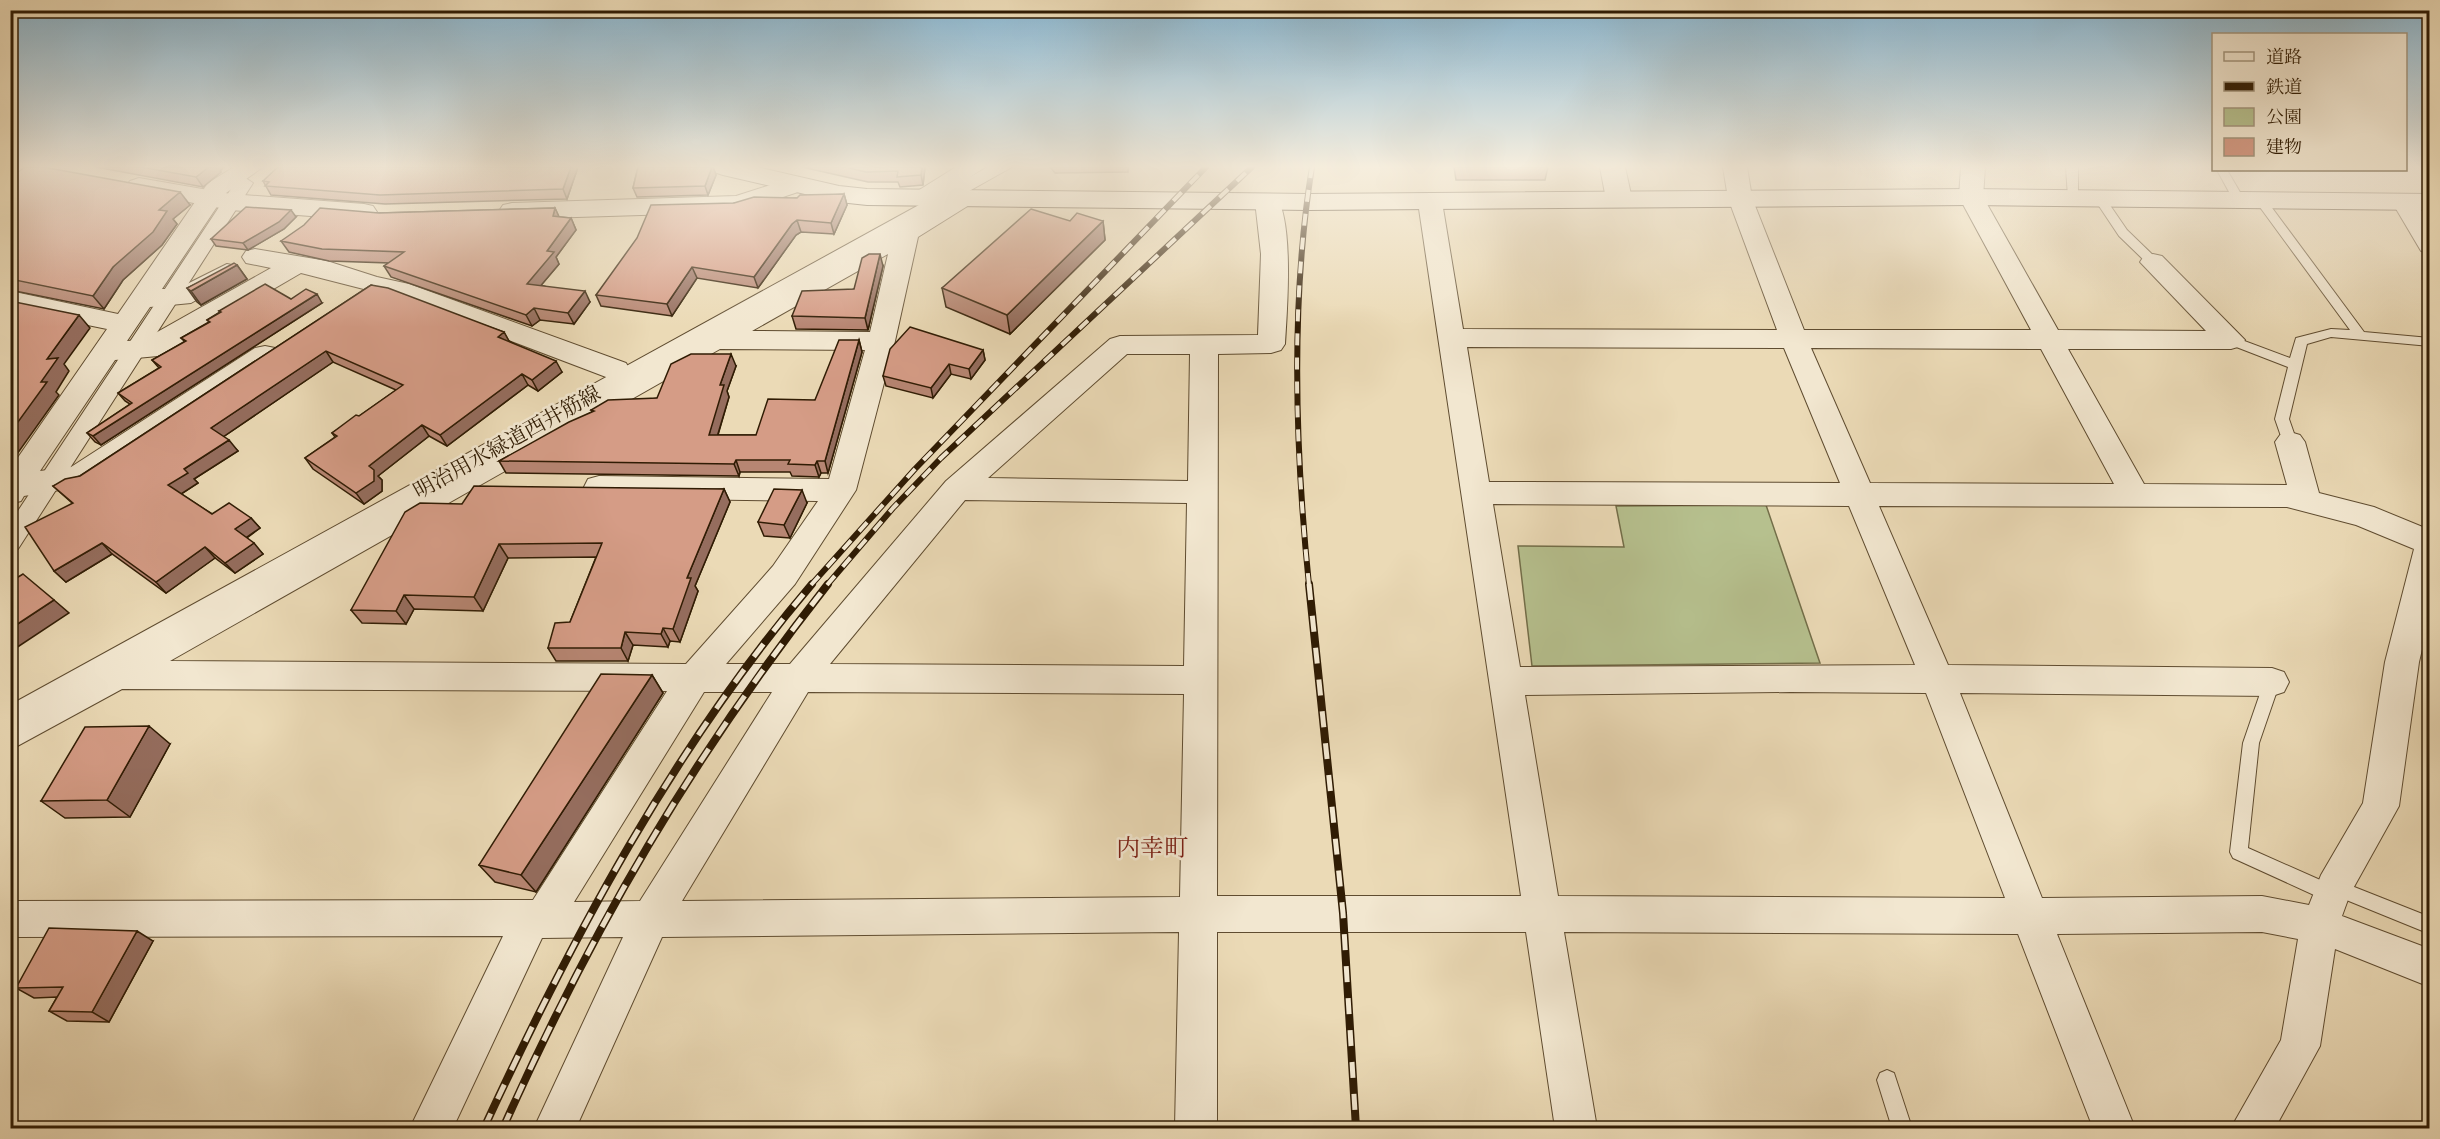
<svg xmlns="http://www.w3.org/2000/svg" width="2440" height="1139" viewBox="0 0 2440 1139" font-family="'IM FELL Great Primer','Noto Serif JP',serif">
<rect width="100%" height="100%" fill="#ebdab6"/>
<filter id="stains"><feTurbulence type="fractalNoise" baseFrequency=".00333" numOctaves="4"/><feColorMatrix values="0 0 0 0 .2 0 0 0 0 .09 0 0 0 0 .02 0 0 0 .5 -.17"/></filter>
<radialGradient id="worn" r=".72"><stop offset=".6" stop-color="#630" stop-opacity="0"/><stop offset="1" stop-color="#630" stop-opacity=".3"/></radialGradient>
<!-- green -->
<path fill="#b6c08e" stroke="#736e49" stroke-width="1.5" d="M1766,505l54,158 -288,3 -14,-120 106,1 -8,-41z"/>
<g fill="none" stroke-linecap="round" stroke-linejoin="round">
<!-- service casing -->
<g stroke="#5f4c30" stroke-width="2">
<path id="service" d="M2066,167h12v32l-4,2 -6,-4z
M2217,170h10l17,29 -2,2h-8z
M2099,193l4,2 24,35 30,29v6h-8l-30,-29 -26,-39z
M2260,195l4,2 100,135 66,6v8l-99,-9 -24,7 -18,75 8,23 -7,5 -7,-5 -8,-23 13,-52 -62,-24 -1,-3 6,-4 59,22 6,-20 35,-9 19,1 -96,-131z
M2272,675l6,2 2,5 -21,61 -11,105 79,35 7,-4 96,38v17l-91,-37 -8,5 -6,-2 -92,-42 -3,-6 13,-109 21,-61 2,-5z
M1887,1070l7,3 18,55h-20l-15,-48 3,-7z"/>
</g>
<!-- pedestrian casing -->
<g stroke="#5f4c30" stroke-width="2">
<path id="pedestrian" d="M988,167h24l-1002,562v-24z
M244,177l9,6 -235,366 -8,3v-29l225,-340z"/>
</g>
<!-- minor casing -->
<g stroke="#5f4c30" stroke-width="2">
<path id="minor" d="M234,167h29l-37,26 -64,96h15l50,-25 9,2 4,6 -4,6 -45,25 -41,4 -23,34 16,-1 128,-72 -25,-5 -4,-6 4,-6 9,-2 72,12 50,16 32,7 217,79 4,7 -4,7 -10,2 -10,-2 -211,-80 -94,-24 -143,83 -43,4 -75,111 31,-4 184,-119 10,-2 10,2 4,7 -4,7 -186,123 -65,11 -3,5 -11,3v-35l97,-140 -97,-20v-18l108,23 90,-131z
M956,167h29l-51,35 -9,2 -9,-2 -3,-5 3,-5z
M1723,167h24l5,31 52,132h227l-72,-133 2,-30h24l-2,30 75,133 148,1 -66,-69 4,-6 9,-2 9,2 83,84 -4,6 -10,3h-163l76,135 143,1 -12,-43 5,-7 10,-3 10,3 5,7 14,51 55,14 56,23v86l-11,46 -20,144 -49,88 -8,22 88,33v38l-95,-38 -15,97 -45,82h-44l50,-88 17,-101 -36,-7 -205,2 78,194h-42l-75,-194 -454,-2 33,196h-42l-29,-196h-309v196h-42l4,-196 -517,5 -86,191h-42l89,-191 -81,1 -89,190h-43l93,-192 -493,1v-36l523,-1 134,-209 -545,-2 -112,61v-32l887,-491 59,-35 9,-2 9,2 3,5 -3,5 -56,35 -23,104 -39,149 -61,94 -69,80h64l156,-183 164,-142 10,-3 138,-1 3,-81 -6,-53 3,-5 9,-2 9,2c18,26 11,115 9,148l-4,6 -10,3 -53,1 -1,542h304l-103,-694 3,-5 9,-2 9,2 3,5 21,127 314,1 -49,-132zM888,254l-18,78 -118,-1zM1467,347l317,1 56,135 -351,-1zM1811,348l230,1 73,135 -244,-1zM720,349l145,1 -36,129 -230,-3 -11,3 -4,8 4,8 11,3 219,3 -45,65 -87,98 -516,-3zM1127,354h63l-2,127 -200,-3zM965,500l222,3 -3,163 -354,-2zM1493,504l356,2 66,159 -395,2zM1879,506l408,1 69,18 58,24 -29,113 -22,141 -42,72 -12,30 -47,-9 -220,2 -82,-205 312,3 12,-4 5,-10 -5,-10 -12,-4 -324,-3zM704,692h68l-132,209 -66,1zM808,692l376,2 -4,203 -498,4zM1790,692l136,1 79,205 -447,-2 -33,-201z
M2404,195l9,2 17,27v29l-9,-2 -29,-49 3,-5z"/>
</g>
<!-- tertiary casing -->
<g stroke="#5f4c30" stroke-width="2">
<path id="tertiary" d="M1600,167h25l7,32 -4,5 -9,3 -9,-3 -4,-5z
M795,177l9,3 4,5 -4,5 -66,22 -226,7 -9,-2 -4,-6 4,-6 9,-2 224,-7z
M139,178l92,16 133,10 9,2 4,6 -4,6 -9,2 -133,-10 -101,-19 -4,-5 4,-5z"/>
</g>
<!-- secondary casing -->
<g stroke="#301c04" stroke-width="2">
<path id="secondary" d="M711,167h46l82,19 28,3 441,5 663,-5 459,5v16l-459,-5 -663,5 -441,-5 -28,-3 -116,-27 -9,-3z"/>
</g>
<!-- service -->
<use href="#service" fill="#f2e7d0" fill-rule="evenodd"/>
<!-- pedestrian -->
<use href="#pedestrian" fill="#f2e7d0" fill-rule="evenodd"/>
<!-- minor -->
<use href="#minor" fill="#f2e7d0" fill-rule="evenodd"/>
<!-- tertiary -->
<use href="#tertiary" fill="#f2e7d0" fill-rule="evenodd"/>
<!-- secondary -->
<use href="#secondary" fill="#f2e7d0" fill-rule="evenodd"/>
<!-- rail-far1 casing -->
<g stroke="#301c04" stroke-width="6">
<path id="rail-far1" d="M811,585l104,-116 291,-302
M827,585l66,-77 48,-50 311,-291
M1309,585c-14,-137 -19,-282 3,-418"/>
</g>
<!-- rail casing -->
<g stroke="#301c04" stroke-width="8">
<path id="rail" d="M1309,584l34,329 13,215
M484,1128c89,-192 190,-382 328,-544
M503,1128c89,-199 190,-373 325,-544"/>
</g>
<!-- rail-far1 -->
<use href="#rail-far1" stroke="#f2e7d0" stroke-width="4" stroke-dasharray="12" stroke-linecap="butt"/>
<!-- rail -->
<use href="#rail" stroke="#f2e7d0" stroke-width="5" stroke-dasharray="16" stroke-linecap="butt"/>
</g>
<!-- wall -->
<path fill="#b78673" stroke="#301c04" stroke-width="1.5" d="M96,167h128l-4,4 1,1 -18,15z
M578,167l-11,32 -182,5 -114,-9 -8,-14z
M638,167h75l3,8 -8,20 -71,2 -4,-9z
M802,167h123l-2,18 -23,2 -2,-5h-30z
M1050,167h78v5l-73,1z
M1454,167h94l-3,13h-89z
M10,178l180,27 -17,14 4,5 -15,21 -39,35 -19,29 -94,-19z
M844,194l3,11 -13,29 -33,-2 -5,3 -38,53 -61,-10 -25,38 -71,-10 -5,-11 138,-92z
M555,208l4,9 12,1 5,12 -20,27 3,7 -18,21 49,17 -16,22 -34,-4 -8,6 -141,-49 -7,-11 5,-3 -60,-2 -40,-9 -8,-11 98,-28z
M296,217l-12,12 -36,21 -32,-4 -5,-7z
M1070,221h33l2,19 -95,94 -64,-27 -4,-19z
M237,265l10,14 -46,26 -4,-3 -10,-14z
M883,266l-15,64 -72,-1 -4,-13 62,-27z
M371,285l133,47 5,9 53,31 -24,19 -10,-6 -81,61 -18,-10 -51,40 4,4v11l-18,13 -51,-35 -8,-11 30,-21 -3,-4 27,-17 37,-26 -63,-28 -110,75 15,14 -44,28 4,4 -17,11 31,20 39,4 9,10 -13,10 16,16 -28,19 -20,-15 -49,35 -54,-39 -46,28 -12,-11 18,-68 -19,-17 27,-10z
M291,299l31,4 -221,142 -6,-3 -8,-9 43,-29 -5,-3 -7,-8 41,-25 -7,-8 33,-18 -4,-4 28,-16 -2,-2 13,-8 -1,-1z
M859,340l3,12 -34,121h-7l-2,4 -27,-1 -2,-4h-50l-1,4 -233,-3 -7,-12 93,-49 -1,-2 66,-12 79,-32 -9,25 2,6 -11,38h38l59,-35z
M983,350l2,10 -14,19 -20,-5 -18,24 -47,-12 -3,-10z
M724,489l6,13 -35,84 3,5 -18,51 -10,-1 -2,6 -35,-2 -5,16h-72l-8,-13 22,-26 26,-65 -88,1 -25,53 -69,-2 -8,15 -44,-1 -11,-13 111,-106z
M807,503l-17,35 -26,-2 -6,-14z
M652,675l11,18 -127,199 -41,-10 -16,-17z
M170,744l-40,73 -65,1 -24,-17z
M153,941l-44,81 -42,-1 -18,-10 8,-14 -23,1 -18,-10z"/>
<!-- shaded-wall -->
<path fill="#956d5e" stroke="#301c04" stroke-width="1.5" d="M209,167h15l-4,4 1,1 -18,15 -7,-10z
M571,167h7l-11,32 -4,-10z
M712,167h1l3,8 -8,20 -3,-9z
M922,167h3l-2,18 -2,-10z
M180,192l10,13 -17,14 4,5 -15,21 -39,35 -19,29 -11,-13 20,-29 46,-57z
M844,194l3,11 -13,29 -3,-11z
M555,208l5,11 -7,-3z
M291,210l5,7 -12,12 -36,21 -5,-7z
M571,218l5,12 -20,27 3,7 -26,31 -6,-11 20,-33z
M797,220l4,12 -5,3 -38,53 -4,-11 38,-53z
M1103,221l2,19 -95,94 -3,-19z
M880,254l3,12 -15,64 -3,-12z
M237,265l10,14 -46,26 -10,-14z
M692,267l5,11 -25,38 -5,-12z
M585,291l5,11 -16,22 -6,-11z
M317,294l5,9 -221,142 -8,-9z
M534,308l6,12 -8,6 -6,-11z
M79,315l11,13 -26,36 5,7 -13,21 3,3 -49,69v-31l31,-51 6,-23z
M504,332l6,11 -12,-6z
M859,340l3,12 -34,121 -3,-12z
M983,350l2,10 -14,19 -2,-10z
M326,351l7,11 -113,77 -9,-11z
M731,354l5,12 -9,25 2,6 -15,50 -5,-12 11,-50z
M556,361l6,11 -24,19 -6,-11z
M949,364l2,10 -18,24 -2,-10z
M522,374l6,11 -81,61 -7,-11z
M422,425l7,11 -51,40 4,4v11l-18,13 -8,-11 13,-27z
M229,440l9,11 -44,28 4,4 -20,13 -10,-11 16,-16z
M736,460l4,12 -1,4 -5,-12z
M817,461l4,12 -2,4 -4,-12z
M724,489l6,13 -35,84 3,5 -18,51 -7,-13 14,-51z
M802,490l5,13 -17,35 -6,-13z
M251,518l9,10 -16,11 -9,-10z
M102,543l10,11 -46,28 -12,-11z
M254,543l9,11 -28,19 -10,-10z
M499,544l9,14 -25,53 -9,-14z
M205,547l10,11 -49,35 -10,-11z
M404,595l10,14 -8,15 -10,-13z
M54,600l15,13 -53,35 -6,-4v-15z
M663,628l7,13 -2,6 -7,-13z
M625,632l8,13 -5,16 -7,-13z
M652,675l11,18 -127,199 -15,-17z
M149,726l21,18 -40,73 -23,-17z
M10,828l6,17 -6,3z
M137,931l16,10 -44,81 -17,-10z"/>
<!-- building -->
<path fill="#d59c86" stroke="#301c04" stroke-width="1.5" d="M25,167h18l137,25 -21,18 8,1 -14,21 -40,35 -20,29 -83,-17v-101z
M141,167h68l-13,10z
M278,167h293l-8,22 -183,6 -115,-9 4,-4 -6,-1z
M638,167h74l-7,19 -72,2z
M845,167h77l-1,8 -24,2 1,-6 -32,1z
M844,194l-13,29 -34,-3 -5,4 -38,53 -62,-10 -25,37 -71,-9 41,-57 14,-33 83,-2 20,-6 43,1 3,-3z
M246,207l45,3 -12,12 -36,21 -32,-4z
M320,208l59,5 176,-5 -2,8 18,2 -24,33 7,1 -27,32 58,7 -17,22 -34,-5 -8,7 -142,-49 20,-14 -82,-3 -41,-8 23,-16z
M1031,209l39,12 7,-8 26,8 -96,94 -65,-27z
M869,254h11l-15,64 -73,-2 10,-25 52,-2 8,-31z
M234,263l3,2 -46,26 -4,-3z
M265,284l26,15 15,-10 11,5 -224,142 -6,-3 45,-30 -14,-10 43,-26 -9,-7 34,-19 -5,-3 29,-16 -3,-2 14,-8 -2,-1z
M371,285l17,3 116,44 -6,5 58,24 -24,19 -10,-6 -82,61 -18,-10 -53,41 5,4v11l-18,12 -51,-35 32,-22 -5,-3 24,-18 3,1 44,-31 -77,-34 -115,77 18,12 -45,29 4,4 -20,12 44,29 17,-11 22,15 -16,11 19,14 -29,20 -20,-16 -49,35 -54,-39 -48,28 -29,-44 48,-24 -20,-17 12,-7 15,-3z
M10,301l69,14 -32,44 11,-1 -17,24h6l-37,51z
M910,327l73,23 -14,19 -20,-5 -18,24 -48,-12 7,-27z
M839,340h20l-34,121h-8l-2,4 -27,-1 2,-4h-54l-2,4 -235,-3 70,-39 25,-11 -3,-1 17,-10 49,-2 14,-34 20,-10h40l-11,31h4l-15,50h47l12,-36 47,1z
M474,486l250,3 -37,89h4l-18,51 -10,-1 -2,6 -36,-2 -4,16h-73l7,-25 15,-1 32,-79 -103,1 -25,53 -70,-2 -8,16 -45,-1 54,-98 15,-9 42,1z
M774,489l28,1 -18,35 -26,-3z
M23,574l31,26 -44,29v-47z
M601,674l51,1 -131,200 -42,-10z
M149,726l-42,74 -66,1 44,-74z
M49,928l88,3 -45,81 -43,-1 14,-24 -47,1z"/>
<!-- sky -->
<linearGradient id="sky" x2="0" y2="1"><stop stop-color="#88b6d1"/><stop offset="0.51" stop-color="#f6eede"/><stop offset="1" stop-color="#f6eede" stop-opacity="0"/></linearGradient>
<rect width="2440" height="327" fill="url(#sky)"/>
<g text-anchor="middle" stroke-width="5" stroke-linejoin="round" paint-order="stroke">
<!-- street labels -->
<g font-size="21" fill="#301c04" stroke="#f2e7d0">
<text transform="translate(507 442) rotate(-29)" y="7">明治用水緑道西井筋線</text>
</g>
<!-- quarter labels -->
<g font-size="24" fill="#7a1f14" stroke="#f2e7d0">
<text x="1152" y="856">内幸町</text>
</g>
</g>
<!-- margin -->
<rect width="2440" height="1139" fill="none" stroke="#ebdab6" stroke-width="36"/>
<rect x="12" y="12" width="2416" height="1115" fill="none" stroke="#301c04" stroke-width="3"/>
<rect x="18" y="18" width="2404" height="1103" fill="none" stroke="#301c04" stroke-width="1.5"/>
<!-- legend -->
<rect x="2212" y="33" width="195" height="138" fill="#f2e7d0" stroke="#a4967e" stroke-width="1.5"/>
<rect x="2224" y="52" width="30" height="9" fill="#f2e7d0" stroke="#a4967e" stroke-width="1.5"/>
<text x="2266" y="63" font-size="18" fill="#301c04">道路</text>
<rect x="2224" y="82" width="30" height="9" fill="#301c04" stroke="#a4967e" stroke-width="1.5"/>
<text x="2266" y="93" font-size="18" fill="#301c04">鉄道</text>
<rect x="2224" y="108" width="30" height="18" fill="#b6c08e" stroke="#a4967e" stroke-width="1.5"/>
<text x="2266" y="123" font-size="18" fill="#301c04">公園</text>
<rect x="2224" y="138" width="30" height="18" fill="#d59c86" stroke="#a4967e" stroke-width="1.5"/>
<text x="2266" y="153" font-size="18" fill="#301c04">建物</text>
<rect width="100%" height="100%" filter="url(#stains)"/>
<rect width="100%" height="100%" fill="url(#worn)"/>
</svg>
